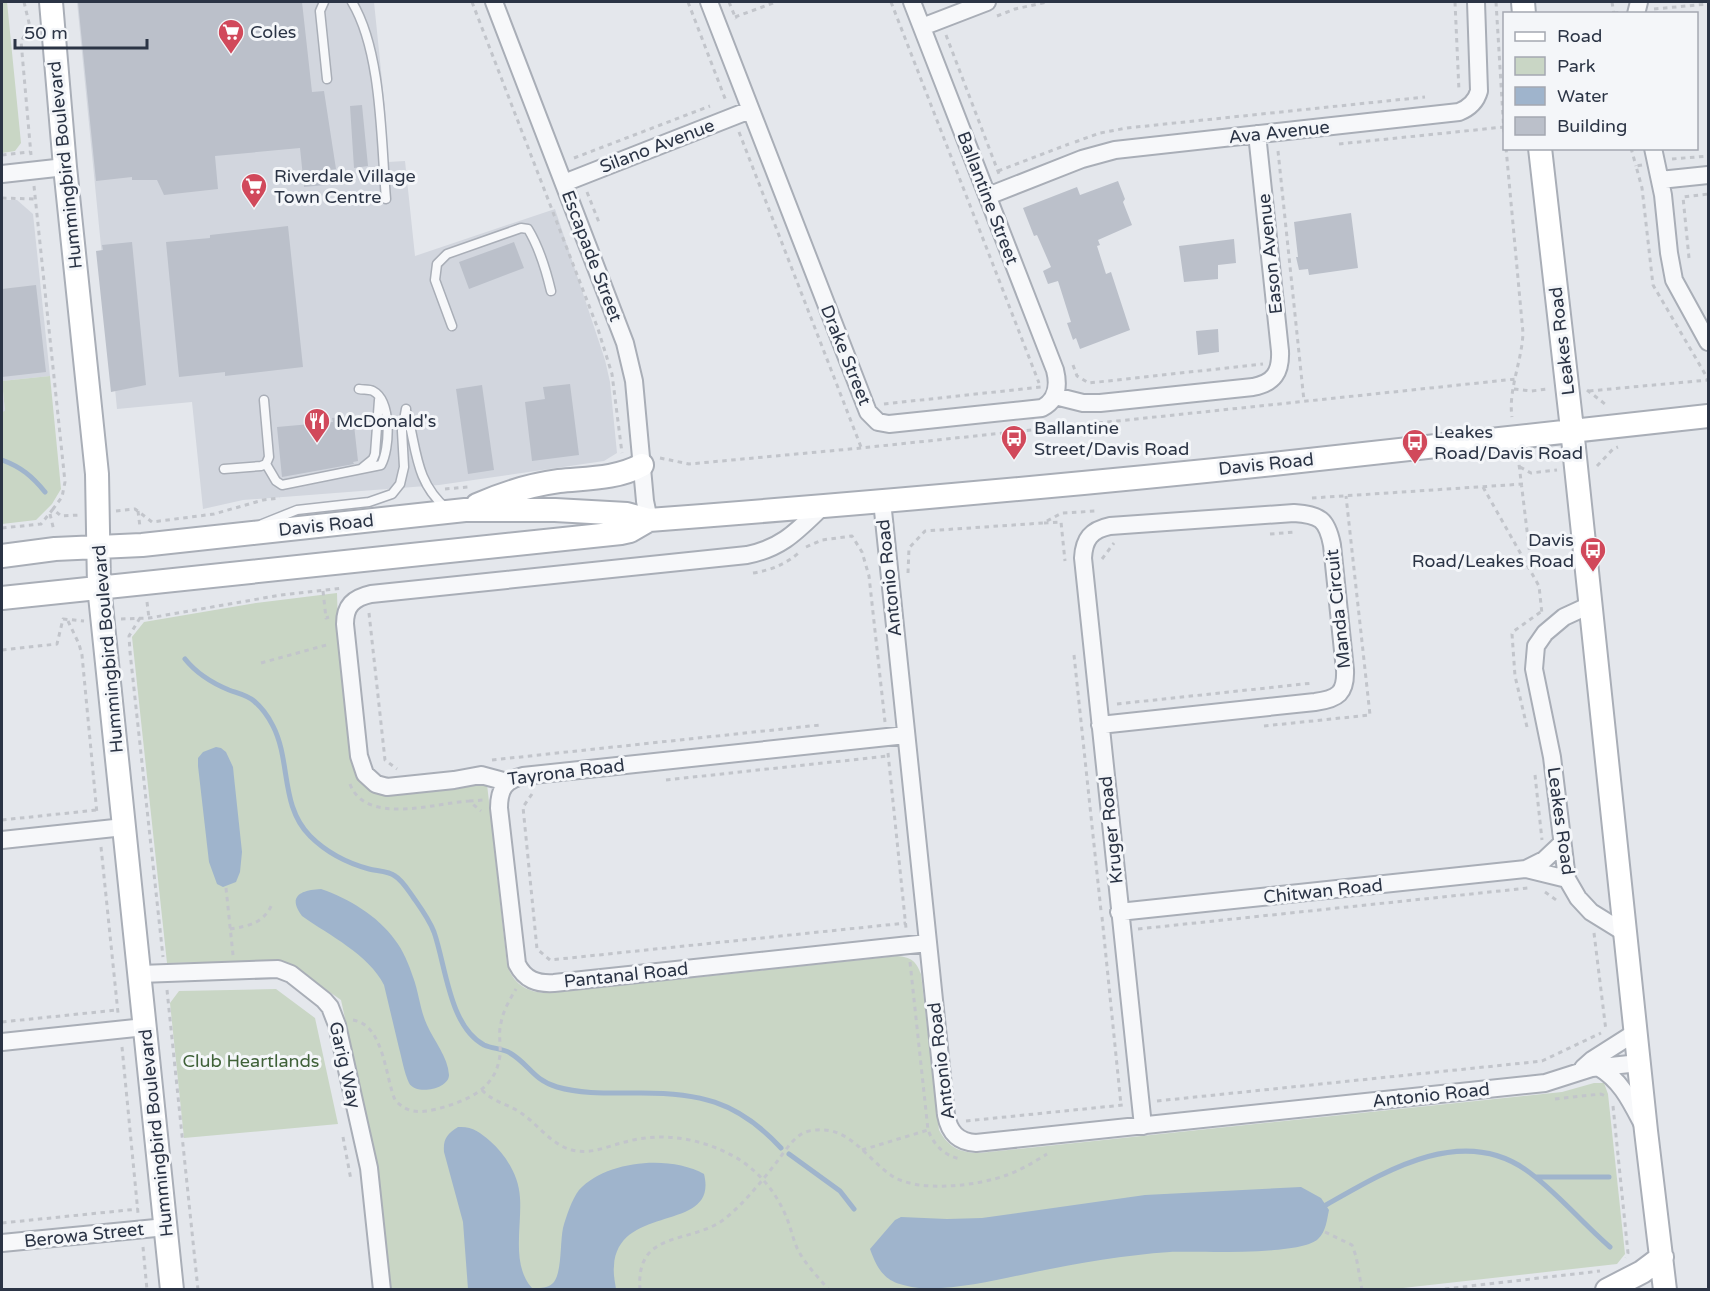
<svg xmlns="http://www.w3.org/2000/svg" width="1710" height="1291" viewBox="0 0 1710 1291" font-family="'Varela Round',sans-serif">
<rect width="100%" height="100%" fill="#e4e7ec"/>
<!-- built -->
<path fill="#d2d6de" d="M77,2h297l11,108 3,52 17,-1 10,95 140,-47 50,151 5,22 7,71 -13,8 -165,24 -196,15 -40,9 -11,-107 -75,7z
M2,200h15l16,14 17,162 -48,5 3,31h-3z"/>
<!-- green -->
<path fill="#c9d6c5" d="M2,2h5l14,141 -6,8 -13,2z
M50,376l11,113 -9,15 -16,16 -34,4v-112l3,-1 -3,-30z
M337,593l1,35 15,136c3,14 9,22 22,28l99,-12 13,4 20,180c6,21 22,29 42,29l348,-37c14,1 19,5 24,18l18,156c9,17 21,23 40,23l583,-61 32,-9h10l4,11 17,160 -8,10 -232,26 -994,-1 -13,-121 -37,-168 -47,-33 -23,-6 -104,2 -35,-326 12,-15 112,-19z
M276,989l39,29 23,106 -154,14 -14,-135 9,-12z"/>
<!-- water -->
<path fill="#9fb4cc" d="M216,747l5,1 5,4 7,15 1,10 8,75 -2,20 -4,10 -13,5 -6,-3 -8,-22 -11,-96v-8l5,-6z
M321,889c27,9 57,27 74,51 8,10 14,25 18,37 6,16 7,33 14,48 7,16 21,32 22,50 0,14 -33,21 -40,8 -5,-11 -7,-24 -10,-35 -5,-21 -10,-42 -15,-63 -16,-31 -54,-49 -82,-69 -15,-20 -1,-26 19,-27z
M458,1127c14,-1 22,5 32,14 16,14 29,35 30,57 2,28 -9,67 12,90 8,0 16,1 22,-6 8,-11 6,-40 9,-54 3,-11 9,-29 16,-38 28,-30 91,-35 125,-16 15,60 -86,28 -90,92 -1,8 1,16 2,23h-148l-5,-67 -19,-70c-1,-13 3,-18 14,-25z
M1301,1187l20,11 8,12c-2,9 -3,22 -11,29 -18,17 -119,12 -148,13 -45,3 -91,11 -135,20 -34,7 -82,19 -116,16 -30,-4 -39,-11 -49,-39l25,-29 6,-3 46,2 35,-1 163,-23z"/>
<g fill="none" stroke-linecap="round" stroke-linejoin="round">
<!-- stream -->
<path stroke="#9fb4cc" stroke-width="5" d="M2,460c19,7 30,16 43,32
M185,659c12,15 27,24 44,31 8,3 18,5 25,11 7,6 15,17 19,25 18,35 7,80 37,110 16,16 37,27 59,33 8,2 20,2 26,7 7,4 13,14 18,21 7,10 16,22 21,35 12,34 15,94 50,113 9,4 18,3 26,8 19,11 23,27 47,34 24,7 52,6 77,6 63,-1 103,7 147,55
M789,1154l51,37 14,18
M1536,1177h73
M1326,1205c58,-33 135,-81 200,-35 29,20 56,53 84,77"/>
</g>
<!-- building -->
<path fill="#bbc0ca" d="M78,2h224l10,90 12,-1 12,78 -13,2 2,14 -21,2 -4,-39 -85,8 3,33 -54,6 -7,-15h-25v-3l-36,4z
M362,105l6,61 -14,2 -4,-62z
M1118,181l7,18 -2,3 9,23 -34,15 2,5 -3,1 9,28 5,-2 19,58 -50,19 -4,-11 -3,2 -6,-17 4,-1 -13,-41 -10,3 -5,-13 8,-4 -14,-32 -3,1 -11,-28 54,-21 3,8z
M1351,213l7,55 -49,7 -1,-6 -9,1 -3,-13h2l-4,-35z
M288,226l15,141 -78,9v-4l-46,5 -13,-135 44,-4v-3z
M1234,239l2,24 -18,2v14l-34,3 -5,-36z
M132,242l14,143 -35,7 -15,-141 7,-1 -1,-5z
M514,242l10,26 -55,21 -10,-27z
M36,285l10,87 -44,5v-88z
M1218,329l1,23 -21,3 -2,-24z
M570,384l9,71 -47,6 -7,-59 20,-3 -2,-12z
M482,385l12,85 -26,4 -12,-85z
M353,416l5,45 -5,1 1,2 -72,13 -5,-50 56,-5 -1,-4z"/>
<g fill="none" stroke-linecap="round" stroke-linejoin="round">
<!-- lane casing -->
<g stroke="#a9aeb7" stroke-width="11">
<path id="lane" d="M324,2l-4,9 7,68
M352,2c30,50 29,139 34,197
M452,326l-17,-46 2,-16 10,-10 74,-26 7,1c11,18 18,41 23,62
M407,413c10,37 8,69 40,96
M266,464l10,17 6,4 99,-20c9,-16 11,-64 -8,-74 -4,-2 -10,-1 -14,-2
M362,468l11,-9 2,-5 4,-54
M224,469l37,-3 5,-2 3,-7 -5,-57
M262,524l35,-14 72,-8 23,-8 8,-10 4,-17 -2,-36 4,-22"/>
</g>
<!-- street casing -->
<g stroke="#a9aeb7" stroke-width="20">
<path id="street" d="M494,2l131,341 9,38 11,120 4,19
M709,2l159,410 10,10 11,2 153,-16c15,-8 17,-22 13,-38l-143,-368
M1636,14l3,-12
M922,27l65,-25
M1653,148l10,47 6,58 5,27 34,62
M2,174l63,-7
M1660,180l48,-5
M564,183l186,-73
M988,196l94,-37 33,-9 344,-38c10,-4 17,-10 20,-21l-3,-89
M1055,396l28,7h17l153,-16c21,-4 28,-15 27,-36l-23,-217
M882,501l64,614c3,16 11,27 30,28l569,-60 47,-15 47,-5
M1590,605l-26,12 -19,16 -9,13 -2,23 18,88 15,122 11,19 13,14 34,21
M1100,725l215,-23c23,-3 31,-9 30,-32l-13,-125c-5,-26 -12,-30 -38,-32l-184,13c-19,4 -26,13 -27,32l60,568
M906,735l-383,41c-18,4 -24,13 -24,32l18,156c8,16 20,20 37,19l374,-40
M507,782l-26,-7 -27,5 -67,7 -11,-3 -11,-10 -6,-18 -14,-132c0,-18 8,-26 26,-30l376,-39c35,-7 50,-24 75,-48
M2,840l122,-13
M1526,869l18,-9 17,-16
M1119,912l407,-43 41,10
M140,974l138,-5 13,5 33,26 6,7 7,18 32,143 13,122
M2,1042l143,-15
M1598,1067c23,13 33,35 45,58
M1583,1068l9,-8 44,-28
M2,1243l164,-16"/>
</g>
<!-- secondary casing -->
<g stroke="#a9aeb7" stroke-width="26">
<path id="secondary" d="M51,2l14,165 32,307 2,112 73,704
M1523,2l1,12
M1540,148l32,281 74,702 19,159
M477,505c27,-12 53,-20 82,-24 29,-3 57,-2 83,-16
M2,556l53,-7 87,-4 323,-35h90l72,4 22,6c208,-16 416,-34 624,-56 145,-15 290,-33 435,-48
M2,598l619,-65 9,-2 19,-11
M1607,1290l35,-18 20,-15"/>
</g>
<!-- path -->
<path stroke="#c2c5cb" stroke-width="3" stroke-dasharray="4.5 4.5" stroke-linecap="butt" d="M24,2l6,25 -9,14 10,114
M472,2l126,327 14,45 10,79
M688,2l38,99
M729,2l7,17
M891,2l148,381
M1455,2l4,89
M1496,2l8,131
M1612,2l2,12
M1654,9l54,-5
M1614,13l7,-1
M997,16l18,-7 32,-7
M735,17l41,-15
M946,35l53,139
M739,132l122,315
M1075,142l25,-9 27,-5 298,-31
M1339,144l165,-17
M1506,148l17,185c-1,28 -15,57 -11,84
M1631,148l5,18
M1278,151l26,250
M2,155l28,-3
M574,158l136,-52
M1672,159l36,-3
M1642,165l-6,1 6,22 11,97 55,94
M998,171l71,-27
M34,186l31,296 -3,15 -9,12
M587,192l13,33
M2,198l33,1
M1689,258l-6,-61 25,-3
M1073,365l4,11 12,7 174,-19
M1514,389l17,2 17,-2
M1587,390l18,14 1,3
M1589,391l119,-11
M884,404l157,-17
M1518,456l14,116
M660,458l29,6 172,-16 655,-69
M1597,466l16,-17 5,-2
M1520,467l11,6 26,-3
M1483,487l56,99 3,28
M445,489l23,-2
M1312,498l211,-14
M116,511l19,-2 17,13 62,-8 49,-14 17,-2
M138,511l2,16
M50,514l4,17
M1044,523l17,-1 4,39
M2,528l39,-4 12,-15 8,7 19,-1
M1270,534l26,-2
M806,547l16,-7 30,-4 10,16 7,24 16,146
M1102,559l12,-16
M753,573c19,-3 33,-9 48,-22
M908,573l1,-25 16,-17 118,-8 19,-10 34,-2
M323,591l3,27 3,-1
M147,602l2,16
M369,613l16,147 12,9
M140,618l-11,18 1,16 33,305
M121,619l28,-1 132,-23 62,-7
M68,621l11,23 3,11 15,159
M2,650l55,-6 6,-25 21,2
M1074,655l27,256
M261,663l69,-19
M1117,704l196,-21
M1264,726l106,-11 -24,-219
M1527,727l-12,-51 -3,-42 2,-3 28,-20
M888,753l18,175
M492,760l328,-35
M1535,775l7,65
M666,780l222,-24
M350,784c16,42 85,19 119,17l12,10
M532,794l-9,13 14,142 13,11 356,-37
M469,801l15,-1
M2,820l95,-10
M101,847l17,166
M226,888l7,67
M1545,892l14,10
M1102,917l19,188
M230,929c19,-3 34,-6 42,-25
M1138,929l390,-41
M1594,933l12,98
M910,962l18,168c6,15 16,26 33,29
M167,990l31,300
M353,1020c31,5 32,56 42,80 13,14 25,13 42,9 29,-8 59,-19 63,-54 1,-10 -2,-22 1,-32 2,-12 9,-24 15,-34
M2,1022l115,-12
M122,1047l16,166
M482,1090c11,12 26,14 39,23 17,11 30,32 51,37 19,5 36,-4 53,-8 39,-11 81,-3 115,18 23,15 40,38 49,64 3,9 5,18 9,26 8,15 20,27 31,40
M1555,1099l46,-5 4,2
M1157,1101l376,-39 9,-1 59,-28
M1613,1106l15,147 -2,5
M966,1121l157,-16
M343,1137l8,43
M862,1150l66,-20
M2,1223l136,-14
M1325,1232l27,13 4,11 6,34
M143,1247l4,43
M640,1290c-5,-63 53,-44 87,-73 19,-16 34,-35 49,-54 7,-9 14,-21 24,-28 4,-3 11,-5 17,-5 33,-3 50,29 75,46 27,17 85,10 115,-1 14,-5 27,-13 40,-21
M1436,1290l164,-19"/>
<!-- lane -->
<use href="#lane" stroke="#f7f8fa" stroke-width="8"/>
<!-- street -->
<use href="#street" stroke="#f7f8fa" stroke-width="16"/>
<!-- secondary -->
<use href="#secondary" stroke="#fff" stroke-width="22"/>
</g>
<!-- icons -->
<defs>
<g id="supermarket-pin" transform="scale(1.35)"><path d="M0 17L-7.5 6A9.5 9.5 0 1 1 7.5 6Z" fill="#d1495b" stroke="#f4f6f9"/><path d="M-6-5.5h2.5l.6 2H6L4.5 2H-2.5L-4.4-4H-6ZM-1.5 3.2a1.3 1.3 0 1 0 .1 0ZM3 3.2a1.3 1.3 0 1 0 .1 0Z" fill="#fff"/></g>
<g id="restaurant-pin" transform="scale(1.35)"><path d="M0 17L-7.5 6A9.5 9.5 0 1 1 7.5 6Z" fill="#d1495b" stroke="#f4f6f9"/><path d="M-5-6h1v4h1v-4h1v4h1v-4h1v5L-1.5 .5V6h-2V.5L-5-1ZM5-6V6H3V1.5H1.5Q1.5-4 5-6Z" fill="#fff"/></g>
<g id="bus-pin" transform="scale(1.35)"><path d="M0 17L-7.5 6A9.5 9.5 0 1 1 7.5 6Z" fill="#d1495b" stroke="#f4f6f9"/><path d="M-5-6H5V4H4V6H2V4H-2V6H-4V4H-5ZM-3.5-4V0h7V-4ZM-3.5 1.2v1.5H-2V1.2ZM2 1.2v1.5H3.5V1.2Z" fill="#fff"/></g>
</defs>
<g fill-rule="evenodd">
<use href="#supermarket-pin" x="231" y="32"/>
<use href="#supermarket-pin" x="254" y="186"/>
<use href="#restaurant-pin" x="317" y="421"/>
<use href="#bus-pin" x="1014" y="438"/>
<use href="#bus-pin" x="1415" y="442"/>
<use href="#bus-pin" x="1593" y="550"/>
</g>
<g text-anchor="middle" stroke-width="6" stroke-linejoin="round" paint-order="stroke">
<!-- poi labels -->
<g font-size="18" fill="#2b3445" stroke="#f4f6f9" text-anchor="start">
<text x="250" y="38">Coles</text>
<text x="274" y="182">Riverdale Village<tspan x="274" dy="21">Town Centre</tspan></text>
<text x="336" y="427">McDonald's</text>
<text x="1034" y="434">Ballantine<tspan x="1034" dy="21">Street/Davis Road</tspan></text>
<text x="1434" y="438">Leakes<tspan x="1434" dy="21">Road/Davis Road</tspan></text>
<text x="1574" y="546" text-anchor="end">Davis<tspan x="1574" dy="21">Road/Leakes Road</tspan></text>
</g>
<!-- street labels -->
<g font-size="18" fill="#2b3445" stroke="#f4f6f9">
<text transform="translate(1279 132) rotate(-6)" y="6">Ava Avenue</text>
<text transform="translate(657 146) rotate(-21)" y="6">Silano Avenue</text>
<text transform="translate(65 165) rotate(-96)" y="6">Hummingbird Boulevard</text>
<text transform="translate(988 198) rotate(69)" y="6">Ballantine Street</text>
<text transform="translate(1270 254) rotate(-96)" y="6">Eason Avenue</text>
<text transform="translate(592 256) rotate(69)" y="6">Escapade Street</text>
<text transform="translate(1562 341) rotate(-97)" y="6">Leakes Road</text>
<text transform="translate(846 355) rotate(68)" y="6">Drake Street</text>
<text transform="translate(1266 464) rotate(-6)" y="6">Davis Road</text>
<text transform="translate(326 525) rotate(-6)" y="6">Davis Road</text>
<text transform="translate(889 578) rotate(-96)" y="6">Antonio Road</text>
<text transform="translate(1338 609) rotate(-96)" y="6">Manda Circuit</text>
<text transform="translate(108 649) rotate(-95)" y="6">Hummingbird Boulevard</text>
<text transform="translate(566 772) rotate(-7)" y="6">Tayrona Road</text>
<text transform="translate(1561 821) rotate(82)" y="6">Leakes Road</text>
<text transform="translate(1111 830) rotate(-96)" y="6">Kruger Road</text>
<text transform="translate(1323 891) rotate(-6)" y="6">Chitwan Road</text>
<text transform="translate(626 975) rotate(-6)" y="6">Pantanal Road</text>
<text transform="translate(941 1061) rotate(-97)" y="6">Antonio Road</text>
<text transform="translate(345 1065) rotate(77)" y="6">Garig Way</text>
<text transform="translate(1431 1095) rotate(-6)" y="6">Antonio Road</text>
<text transform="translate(156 1133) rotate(-96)" y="6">Hummingbird Boulevard</text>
<text transform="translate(84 1235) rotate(-6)" y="6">Berowa Street</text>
</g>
<!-- park labels -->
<g font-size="18" fill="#3f6138" stroke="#f4f6f9">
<text x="251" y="1067">Club Heartlands</text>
</g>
</g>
<!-- border -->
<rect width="1710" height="1291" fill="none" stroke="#2b3445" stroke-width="6"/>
<!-- legend -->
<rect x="1503" y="12" width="195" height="138" fill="#f4f6f9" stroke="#a4a8b1" stroke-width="1.5"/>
<rect x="1515" y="32" width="30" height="9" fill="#ffffff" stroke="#a4a8b1" stroke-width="1.5"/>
<text x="1557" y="42" font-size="18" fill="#2b3445">Road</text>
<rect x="1515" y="57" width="30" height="18" fill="#c9d6c5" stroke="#a4a8b1" stroke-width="1.5"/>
<text x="1557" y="72" font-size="18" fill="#2b3445">Park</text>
<rect x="1515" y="87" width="30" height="18" fill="#9fb4cc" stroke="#a4a8b1" stroke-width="1.5"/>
<text x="1557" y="102" font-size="18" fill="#2b3445">Water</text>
<rect x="1515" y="117" width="30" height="18" fill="#bbc0ca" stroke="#a4a8b1" stroke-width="1.5"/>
<text x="1557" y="132" font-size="18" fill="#2b3445">Building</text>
<!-- scale -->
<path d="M15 39v9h132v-9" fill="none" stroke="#2b3445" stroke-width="3"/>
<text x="24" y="39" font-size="18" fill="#2b3445" stroke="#f4f6f9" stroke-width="4.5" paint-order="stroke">50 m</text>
</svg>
